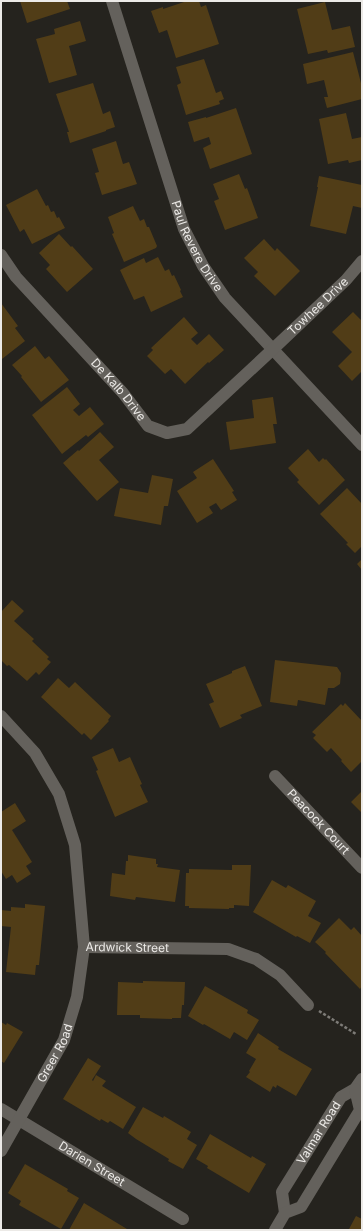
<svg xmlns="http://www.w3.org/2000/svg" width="363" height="1231" viewBox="0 0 363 1231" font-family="Inter,sans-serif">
<rect width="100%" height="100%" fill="#25231e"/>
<!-- building -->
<path fill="#513d17" d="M20,1h47l3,8 -43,14z
M187,1h12l2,6 5,-2 13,39 -43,14 -9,-28 -8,3 -8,-22 12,-4v2z
M325,2l7,28 18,-4 5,21 -27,6 -1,-3 -19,4 -11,-45z
M80,21l6,20 -17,5 8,29 -28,8 -13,-44 19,-5 -1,-5z
M353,52l9,35v12l-35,9 -3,-11h4l-4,-17 -17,4 -4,-20z
M204,59l12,34 5,-2 3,8 -5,2 1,3 -34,11 -9,-30 4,-2 -5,-16z
M93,83l10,31 7,-3 5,16 -9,3v1l-36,12 -3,-11h2l-13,-38z
M236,108l16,46 -42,15 -7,-21 8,-4 -2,-7 -15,5 -6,-20 18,-5v1z
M346,113l6,26 10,-2v23l-13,3 -1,-3 -20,4 -9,-45z
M116,141l7,23 6,-2 8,22 -35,11 -7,-22 4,-1 -7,-23z
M239,174l6,15 2,-1 11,30 -33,12 -11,-29 5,-2 -6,-15z
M319,176l43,9v23l-9,-2 -7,28 -36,-8 8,-39h-1z
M37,189l9,17 2,-1 3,7 3,-1 3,7 2,-1 6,11 -33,16 -8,-15 -4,3 -14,-27z
M133,206l7,15 4,-2 3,8h2l8,19 -1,2 -32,14 -12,-28 2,-1 -6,-16z
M59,234l12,13 1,-1 21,23 -26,23 -21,-23 4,-4 -11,-12z
M264,239l11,12 2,-3 23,23 -25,25 -21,-20 4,-4 -14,-14z
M158,257l7,14 4,-2 3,7 2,-1 7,15 -1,1 3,6 -32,15 -7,-16 -10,4 -14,-30 24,-12 2,5z
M1,303l17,23 -3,2 10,13 -23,18z
M353,312l9,9v50l-10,10 -14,-15 14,-14 -20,-20z
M184,317l14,16 -7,6 6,6 12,-11 15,16 -15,13 -1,-1 -23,22 -14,-15 -6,5 -18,-18 6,-6 -2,-2z
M35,346l10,13 4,-3 20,24 -28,22 -20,-25 1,-1 -10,-11z
M67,387l13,17 -7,6 6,6 11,-9 14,17 -16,13 -2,-2 -24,19 -30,-39z
M273,397l4,27h-4l3,19 -46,7 -4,-28 28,-4 -2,-18z
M100,432l14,15 -15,13 20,22 -22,19 -34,-38 15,-13 1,1z
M308,449l11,13 4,-4 2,2 1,-1 19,21 -26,25 -22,-23 2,-2 -11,-12z
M213,459l21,32 -2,1 5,8 -16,10 -5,-7 -7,4 4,6 -16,10 -20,-32 20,-13 -4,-6z
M152,475l21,4 -5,27h-4l-3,19 -47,-9 6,-28 28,5z
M347,488l15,16v42l-7,7 -9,-9 2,-1 -28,-29z
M362,559v11l-5,-6z
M12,600l12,11 -10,10 20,18 -2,2 17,16 -2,2 4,3 -12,13 -3,-3 -9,9 -18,-16 -2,1 -6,-6v-48z
M275,660l62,7 4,6 -1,11 -6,4h-6l-3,17 -27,-5 -1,6 -27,-4z
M245,666l17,40 -22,9 2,3 -22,10 -11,-24 5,-2 -8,-18 26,-11v-2z
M58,678l11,10 6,-6 36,34 -3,4 1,1 -18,19 -7,-7 -2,2 -41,-38z
M345,703l17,18 -1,4 1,1v35l-11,11 -10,-11 1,-1 -11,-12 -4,4 -14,-14 3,-3 -4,-3 29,-28 2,2z
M113,748l6,14 11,-5 12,27 -2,1 8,17 -33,15 -19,-46 2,-1 -6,-13z
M362,791v22l-11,-11z
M15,803l11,18 -14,9 20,32 -6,4 5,8 -14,9 -5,-8 -6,4 -5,-8v-59z
M128,855l28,4v5h2l-1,3 23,3 -5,32 -39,-5 -1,3 -25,-4 2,-23 13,2 1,-14h2z
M232,865h19l-2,41 -15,-1v3h-5v1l-40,-1v-2h-4l1,-33h3v-4l43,1z
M272,880l14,8 2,-3 28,16 -8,15 13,7 -11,20 -13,-7 -1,1 -43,-25z
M25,904l20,2 -6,59h-3l-1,10 -29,-3 5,-45 -10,-1v-16l10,1v-4l14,1z
M339,918l12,12 3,-3 8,9v50l-2,3 -35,-36 1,-1 -11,-10z
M143,981l42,1 -1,23h-2l-1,13h-9v1l-32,-1v-3h-23l1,-33 25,1z
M205,986l43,24 -1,3 12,7 -12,20 -13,-8 -4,7 -26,-15 -1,1 -15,-9z
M1,1022l5,3 1,-2 16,9 -19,31 -3,-2z
M258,1033l21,14 -1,2 34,20 -16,27 -19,-11 -1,3 -3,-2 -3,6 -24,-15 4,-5 -1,-1 7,-12 -10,-6z
M88,1058l13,8 -9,14 1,1 3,-6 10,6 -4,5 34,21 -13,22 -13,-8 -2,2 -7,-4 -1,2 -37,-22z
M143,1107l20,11 1,-2 27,16 -4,7 10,6 -14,24 -15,-8 1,-2 -33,-20 -8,-6z
M210,1134l41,24 1,-2 14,8 -17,29 -42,-25 1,-2 -12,-7z
M25,1164l43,25 -1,2 12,7 -18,31 -42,-24 2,-4 -13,-8z
M84,1203l43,26v1h-58z
M356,1216l6,3v11h-11l-2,-1z"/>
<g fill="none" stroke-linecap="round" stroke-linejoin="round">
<!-- path -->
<path stroke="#7d7b77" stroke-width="2.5" stroke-dasharray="3 2" stroke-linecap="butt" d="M319,1011l37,23"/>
<!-- minor -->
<g stroke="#64615c" stroke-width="12">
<path id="s1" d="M112,1l72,228 19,37 22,32 137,147"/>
<path id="s2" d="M1,255l15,22 107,116 25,33 19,7 20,-4 85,-79 74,-70 16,-19"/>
<path id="s3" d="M1,716l34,37 24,41 16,51 9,102 144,2 28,10 24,16 28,30"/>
<path id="s4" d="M275,776l87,92"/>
<path id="s5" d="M1,1109l182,110"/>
<path id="s6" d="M1,1151l63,-111 13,-43 7,-50"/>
<path id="s7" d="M285,1213l-3,-21 59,-95 14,-8 7,-10"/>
<path d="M275,1230l10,-17 16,-6 59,-97 -5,-21"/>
</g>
</g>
<g text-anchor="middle" stroke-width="3" stroke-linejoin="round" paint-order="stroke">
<!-- street labels -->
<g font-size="12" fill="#eceae7" stroke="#25231e">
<text dy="4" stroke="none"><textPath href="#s1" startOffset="260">Paul Revere Drive</textPath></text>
<text dy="4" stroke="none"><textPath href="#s2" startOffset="446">Towhee Drive</textPath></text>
<text dy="4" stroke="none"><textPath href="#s2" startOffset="179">De Kalb Drive</textPath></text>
<text dy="4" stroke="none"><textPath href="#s4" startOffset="63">Peacock Court</textPath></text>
<text dy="4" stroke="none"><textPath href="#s3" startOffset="297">Ardwick Street</textPath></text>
<text dy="4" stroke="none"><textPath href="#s6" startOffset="112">Greer Road</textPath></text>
<text dy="4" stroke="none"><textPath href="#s7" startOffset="91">Valmar Road</textPath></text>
<text dy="4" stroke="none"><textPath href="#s5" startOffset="106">Darien Street</textPath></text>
</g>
</g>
<!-- border -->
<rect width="363" height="1231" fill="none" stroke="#eceae7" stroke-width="4"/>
</svg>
